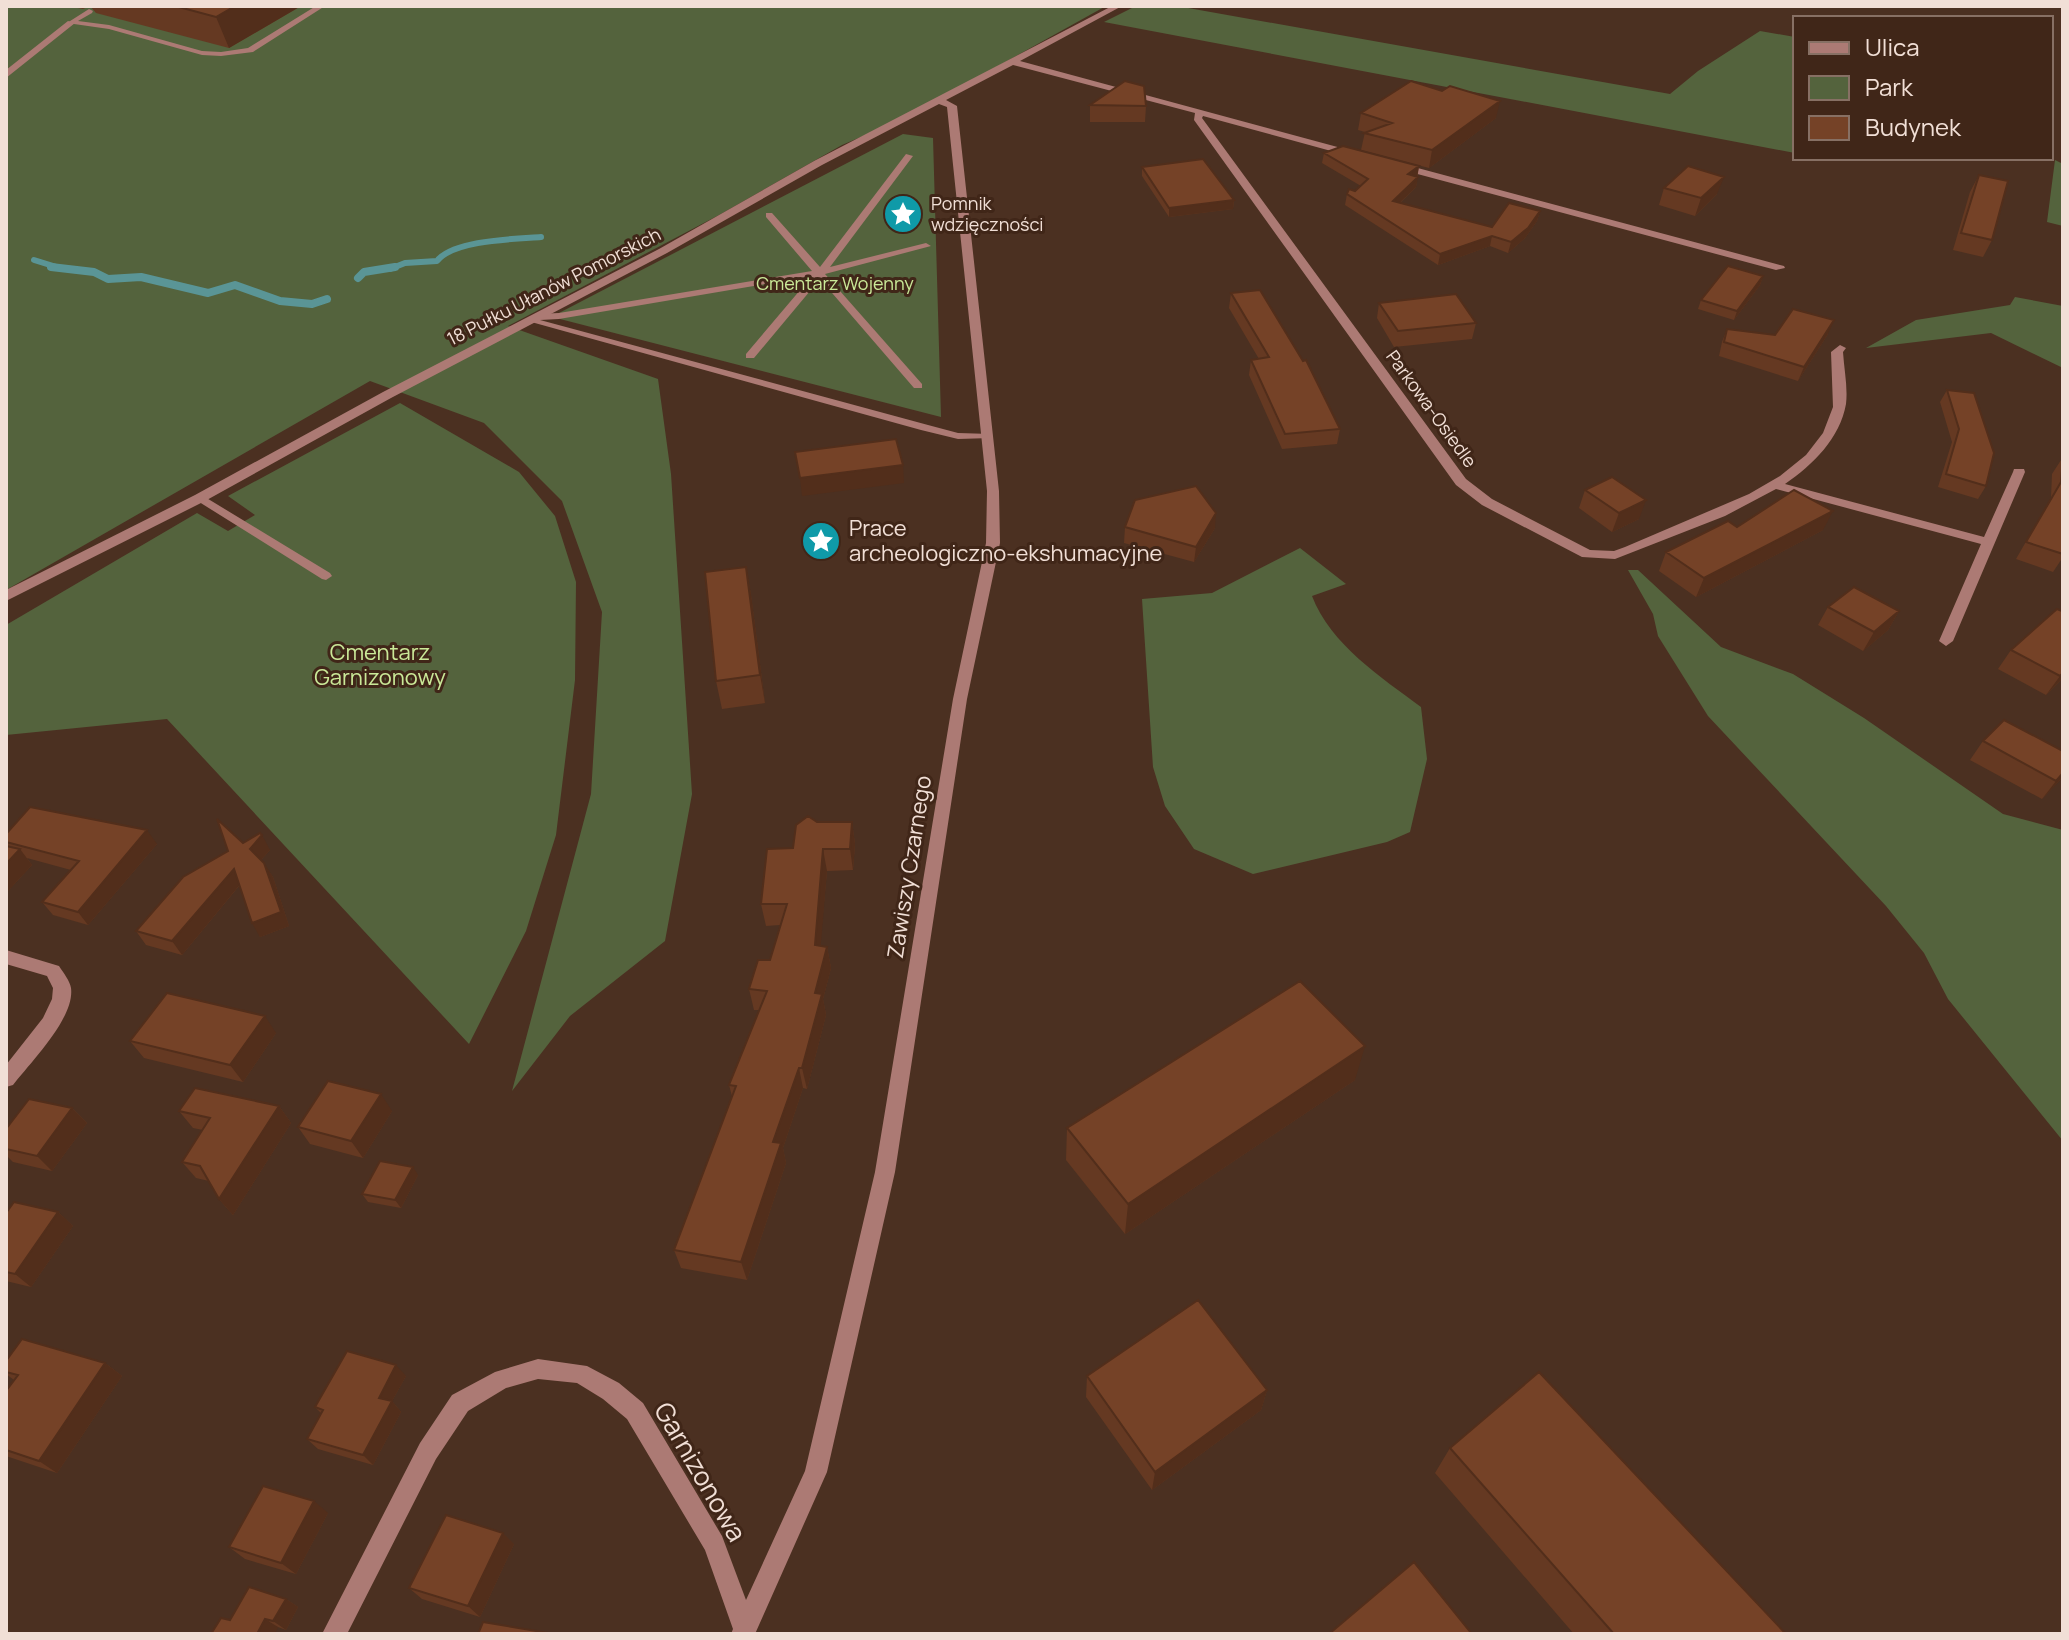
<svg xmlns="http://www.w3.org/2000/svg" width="2069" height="1640" viewBox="0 0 2069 1640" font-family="Manrope,sans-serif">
<rect width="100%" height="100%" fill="#4b3021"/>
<!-- green -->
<path fill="#54633d" d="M6,6h1100l-203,113 -61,26 -123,70 -211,111 150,53 13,95 21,320 -27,147 -95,75 -58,75 79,-297 11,-182 -40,-111 -78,-78 -114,-42 -364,209z
M1136,6h41l493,88 28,-23 62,-40 35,6v116l-691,-131z
M903,134l30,4 8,279 -381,-98 -1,-6z
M2055,160l8,4v62l-16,-4z
M2015,297l48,9v62l-72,-35 -125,15 50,-28 94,-15z
M400,403l119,69 36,44 21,66 -1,98 -19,155 -30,96 -57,113 -302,-325 -161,16v-110l191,-112 31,18 27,-16 -27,-19z
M1300,548l46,36 -34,12c18,48 70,82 109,111l6,52 -17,73 -23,10 -134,32 -59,-25 -29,-43 -12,-39 -11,-168 70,-6z
M1628,570h10l83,77 72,27 71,44 139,96 60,16v311l-115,-142 -24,-46 -38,-47 -178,-190 -50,-80 -5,-22z"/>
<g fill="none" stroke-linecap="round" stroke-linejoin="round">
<!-- stream-far1 -->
<path stroke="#5a9596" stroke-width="6" d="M34,260l29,9
M390,269l15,-6 32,-2c16,-21 78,-22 104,-24"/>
<!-- stream -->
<path stroke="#5a9596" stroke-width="8" d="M51,267l43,5 14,7 33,-2 67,16 27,-8 45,16 32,3 15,-5
M358,278l6,-6 31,-5"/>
<!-- lane -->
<path fill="#ac7a74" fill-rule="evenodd" d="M316,6h9l-72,46 -32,4 -19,-1 -93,-26 -42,-6 22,-14 4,2 -1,2 -14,8 31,4 93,26 19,1 27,-4z
M906,154l7,2 -83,111 96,-24 5,3 -106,28 97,110v4h-8l-94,-109 -66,79h-8v-4l66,-78 -253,43 -19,1 388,105 30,8 33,1v4l-33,1 -37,-9 -397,-110 12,-6 23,-1 253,-42 -46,-54v-4h6l48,54z
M200,494l130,79 2,3 -6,4 -4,-1 -126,-79 -2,-2z"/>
<!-- street -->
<path fill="#ac7a74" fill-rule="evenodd" d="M1112,6h10l-102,55 336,91v4l-3,1 -150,-41 -1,2 264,361 26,20 98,51 24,1 11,-4 124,-53 31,-18 26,-21 17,-22 10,-26 -2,-55 9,-7 6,3 -3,4c1,17 5,35 3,52 -6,34 -33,61 -61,80l199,53 29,-65 1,-3h10l1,3 -72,169 -7,5 -7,-5 42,-97 -205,-55 -51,27 -110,43 -33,-2 -100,-52 -26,-20 -262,-365 1,-7 -182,-48 -67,35 11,6 42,385 1,52 -33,156 -72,473 -68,300 -72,162h-24l2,-5 -28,-79 -78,-131 -24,-20 -26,-16 -39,-4 -32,9 -38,23 -32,48 -89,175h-25l98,-191 32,-48 43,-23 43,-13 49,7 32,17 24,20 79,133 24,64 59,-129 70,-299 78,-473 33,-156 1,-52 -40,-384 -8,-3 -117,61 -155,88 -276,145 -186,103 -199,100v-11l189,-95 188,-103 276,-143 155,-88z
M68,21l7,2 -69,55v-8z
M1399,163l385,103 1,2 -9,2 -381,-102 -1,-2z
M6,950l53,16c4,6 11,15 12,22 4,30 -41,75 -58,97l-7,2v-22l37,-47 9,-19 1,-11 -6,-12 -41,-12z"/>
</g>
<!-- wall -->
<path fill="#653922" d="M67,6h234l-72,42 -133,-35 -6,-7 -7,3z
M1090,105l56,1 -1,16h-55z
M1361,113l135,5 -67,50 -68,-18 4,-18 -7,-2z
M1324,153l95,13 -3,21 -16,16 92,24 48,-16 -3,10 -12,17 -17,15 -18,-7 -52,19 -93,-60 2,-11 8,-3 6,-5 -39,-23z
M1142,167l92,33 -1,9 -64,8 -27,-41z
M1979,175l13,65 -9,17 -30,-7 17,-58z
M1664,188l53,6 -22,22 -36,-11z
M1763,276l-3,9 -26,35 -36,-11 3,-9z
M1231,293l109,136 -3,15 -55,5 -33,-74 2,-15 8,-1 -30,-51z
M1379,303l97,20 -4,16 -78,8 -17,-29z
M1727,329l48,6 53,-1 -30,47 -79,-25 3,-14z
M1947,390l39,96 -8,13 -40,-12 14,-45 -12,-40z
M2063,457v100l-10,15 -37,-13 35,-61 1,-24z
M1585,490l54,29 -27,13 -33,-24z
M1125,527l90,1 -21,34 -70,-19z
M1737,527l86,3 -127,67 -37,-26 7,-19z
M746,567l5,28 14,108 -43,6 -6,-28z
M1828,607l71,4 -11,19 -25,21 -45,-26z
M2062,611l1,67 -17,17 -48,-26 13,-19z
M1983,741l80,10v26l-21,22 -72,-39z
M852,822l3,22 -2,26 -26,1 -7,75 7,1 4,21 -8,31 3,16 -19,74 -4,-1 -20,60 3,15 -39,117 -66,-12 -7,-18 58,-154 -3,-11 30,-75h-5l-5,-21 21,-29 10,-35 -14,1 -5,-22 32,-56z
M6,834l151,10 -69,81 -35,-10 -11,-13 29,-32 -44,-12 5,7 -26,28z
M243,843l27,7 -9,10 12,17 16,49 -29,11 -21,-51 -57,69 -36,-10 -10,-14z
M276,1033l-33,49 -99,-24 -14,-17z
M1355,1080l-230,154 -59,-74 1,-32z
M279,1106l12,17 -58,92 -14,-16 -10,-18 -13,-3 -14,-16 21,-32 -10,-2 -14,-17z
M72,1108l15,15 -35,48 -39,-9 -7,-7v-26z
M392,1111l-29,47 -53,-14 -12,-17z
M418,1175l-17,33 -33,-6 -6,-8z
M58,1212l15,14 -42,61 -25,-6v-68z
M6,1361l99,2 17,13 -65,97 -51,-17v-65l8,-11 -8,-6z
M406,1376l-14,25 9,11 -28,53 -55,-16 -11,-10 14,-26 -6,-6z
M1087,1376l180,14 -6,20 -109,80 -66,-93z
M1450,1448l336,186h-212l-139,-161z
M328,1513l-32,61 -51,-15 -16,-12z
M514,1544l-34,73 -58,-18 -13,-11z
M286,1599l12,8 -12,23 -8,-3 -48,-7z"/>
<!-- shaded-wall -->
<path fill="#522e1b" d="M235,6h66l-72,42 -13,-31z
M1500,101l-4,17 -67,50 3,-18z
M1419,166l-2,11 -9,-3z
M1418,177l-2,10 -25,24 2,-10z
M1724,177l-7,17 -22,22 6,-18z
M1234,200l-1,9 -64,8v-9z
M1540,211l-3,10 -12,17 -17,15 3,-11z
M1492,236l-2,10 -52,19 2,-11z
M1763,276l-3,9 -26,35 3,-9z
M1834,320l-6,14 -30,47 6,-14z
M903,465l1,18 -102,13 -2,-18z
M1646,500l-7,19 -27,13 7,-19z
M1833,511l-10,19 -127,67 8,-19z
M1216,513l-1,15 -21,34 2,-15z
M746,567l5,28 14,108 -5,-28z
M1899,611l-11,19 -25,21 11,-19z
M2063,673v5l-17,17 14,-19z
M2063,773v4l-21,22 14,-18z
M852,822l3,22 -2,26 -3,-21z
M147,830l10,14 -69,81 -10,-13z
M262,835l8,15 -12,13 -8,-14z
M20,849l12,16 -26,28v-29z
M823,849l4,22 -8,95 -4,-21z
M264,863l9,14 16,49 -29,11 -8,-14z
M234,869l8,13 -60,73 -10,-14z
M827,947l4,21 -8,31 3,16 -19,74 -5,-21 13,-75z
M265,1016l11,17 -33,49 -13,-17z
M1365,1046l-10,34 -230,154 3,-30z
M799,1068l4,20 -20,60 3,15 -39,117 -6,-18 32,-120z
M381,1094l11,17 -29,47 -12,-17z
M279,1106l12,17 -58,92 -14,-16z
M72,1108l15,15 -35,48 -15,-15z
M413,1167l5,8 -17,33 -6,-8z
M58,1212l15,14 -42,61 -16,-13z
M105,1363l17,13 -65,97 -18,-12z
M396,1365l10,11 -14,25 9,11 -28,53 -10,-10 16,-57z
M1267,1390l-6,20 -109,80 3,-18z
M314,1501l14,12 -32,61 -15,-11z
M503,1533l11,11 -34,73 -12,-11z
M286,1599l12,8 -12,23 -13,-9z
M265,1619l13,8 -3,7h-18z"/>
<!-- building -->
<path fill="#754227" stroke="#522e1b" stroke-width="2" d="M175,6h60l-19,11z
M1125,81l19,5 2,20 -56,-1z
M1411,81l31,10 8,-5 50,15 -68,49 -68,-17 28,-10 -31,-10z
M1343,146l76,20 -11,8 10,3 -25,24 99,26 17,-24 31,8 -12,17 -17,14 -19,-6 -52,18 -93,-60 2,-5 6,2 13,-12 -44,-26z
M1203,159l31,41 -65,8 -27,-41z
M1688,166l36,11 -23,21 -37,-10z
M1979,175l29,6 -16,59 -31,-7z
M1728,266l35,10 -26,35 -36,-11z
M1260,290l43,71 3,-1 34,69 -55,5 -34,-74 18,-3 -38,-64z
M1456,294l20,29 -78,8 -19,-28z
M1793,309l41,11 -30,47 -80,-25 3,-13 48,6z
M1947,390l27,3 20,60 -8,33 -40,-12 13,-45z
M896,439l7,26 -103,13 -5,-26z
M2063,457v97l-37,-12 35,-60z
M1612,477l34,23 -27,13 -34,-23z
M1196,486l20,27 -20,34 -71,-20 10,-27z
M1794,490l39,21 -129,67 -38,-26 62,-31 9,6z
M746,567l14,108 -44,6 -11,-109z
M1854,587l45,24 -25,21 -46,-25z
M2057,609l5,2 1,-1v63l-3,3 -49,-26z
M2004,720l59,31v22l-7,8 -73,-40z
M30,807l117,23 -69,82 -36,-10 37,-41 -73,-19v-8z
M808,816l9,6h35l-2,27h-27l-8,96 12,2 -12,46 7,1 -20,74h-3l-26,74 8,1 -40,119 -67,-12 62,-164 -7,-1 38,-94 -18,-2 9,-29h12l17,-56h-26l6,-55 26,-1 3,-23z
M217,819l26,24 17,-10 2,2 -12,14 14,14 17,49 -29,11 -18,-54 -62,72 -36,-10 47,-54 45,-26z
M6,846l14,3 -14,15z
M1300,981l65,65 -237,158 -61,-76z
M167,993l98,23 -35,49 -100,-24z
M328,1081l53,13 -30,47 -53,-14z
M195,1088l84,18 -60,93 -19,-33 -18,-4 28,-44 -31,-7z
M29,1099l43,9 -35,48 -31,-7v-20z
M380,1161l33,6 -18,33 -33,-6z
M14,1202l44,10 -43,62 -9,-2v-59z
M1198,1300l69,90 -112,82 -68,-96z
M22,1339l83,24 -66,98 -33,-11v-59l12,-16 -12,-3v-11z
M347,1351l49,14 -17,33 13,3 -29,54 -56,-16 16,-29 -8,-3z
M1539,1372l247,262h-172l-164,-186z
M263,1486l51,15 -33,62 -52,-16z
M446,1515l57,18 -35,73 -59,-18z
M1414,1562l58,72h-143z
M249,1587l37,12 -13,22 -8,-2 -8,15h-46l10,-16 9,2z
M483,1622l71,12h-76z"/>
<!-- icons -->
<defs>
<g id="sight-disc" transform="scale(2)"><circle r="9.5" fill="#0f9aa8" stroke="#402618"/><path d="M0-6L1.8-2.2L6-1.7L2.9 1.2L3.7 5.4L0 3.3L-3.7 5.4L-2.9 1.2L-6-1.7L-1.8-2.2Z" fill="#fff"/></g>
</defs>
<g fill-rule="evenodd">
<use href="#sight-disc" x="903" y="214"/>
<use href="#sight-disc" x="821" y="541"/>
</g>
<g text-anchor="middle" stroke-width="6" stroke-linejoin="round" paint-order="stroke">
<!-- far-poi labels -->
<g font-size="18" fill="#f1dfd6" stroke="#402618" text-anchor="start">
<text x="931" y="210">Pomnik<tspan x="931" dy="21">wdzięczności</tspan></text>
</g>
<!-- far-park labels -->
<g font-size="18" fill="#cae998" stroke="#402618">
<text x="835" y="290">Cmentarz Wojenny</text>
</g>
<!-- far-street labels -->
<g font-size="18" fill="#f1dfd6" stroke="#402618">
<text transform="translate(554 287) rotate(-27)" y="6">18 Pułku Ułanów Pomorskich</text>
<text transform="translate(1431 409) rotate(54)" y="6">Parkowa-Osiedle</text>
</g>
<!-- poi labels -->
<g font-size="22" fill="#f1dfd6" stroke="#402618" text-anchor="start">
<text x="849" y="536">Prace<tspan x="849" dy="25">archeologiczno-ekshumacyjne</tspan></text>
</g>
<!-- park labels -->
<g font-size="22" fill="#cae998" stroke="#402618">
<text x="380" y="660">Cmentarz<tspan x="380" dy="25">Garnizonowy</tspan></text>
</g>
<!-- street labels -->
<g font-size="22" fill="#f1dfd6" stroke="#402618">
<text transform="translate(909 867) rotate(-81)" y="8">Zawiszy Czarnego</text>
</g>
<!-- near-street labels -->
<g font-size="26" fill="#f1dfd6" stroke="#402618">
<text transform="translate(700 1472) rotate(60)" y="9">Garnizonowa</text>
</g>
</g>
<!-- border -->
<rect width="2069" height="1640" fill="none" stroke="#f1dfd6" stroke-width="16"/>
<!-- legend -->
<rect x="1793" y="16" width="260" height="144" fill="#402618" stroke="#877064" stroke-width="2"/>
<rect x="1809" y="42" width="40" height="12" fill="#ac7a74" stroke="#877064" stroke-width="2"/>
<text x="1865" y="56" font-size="24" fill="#f1dfd6">Ulica</text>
<rect x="1809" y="76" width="40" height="24" fill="#54633d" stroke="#877064" stroke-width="2"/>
<text x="1865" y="96" font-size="24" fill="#f1dfd6">Park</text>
<rect x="1809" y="116" width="40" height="24" fill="#754227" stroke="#877064" stroke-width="2"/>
<text x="1865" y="136" font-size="24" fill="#f1dfd6">Budynek</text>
</svg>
